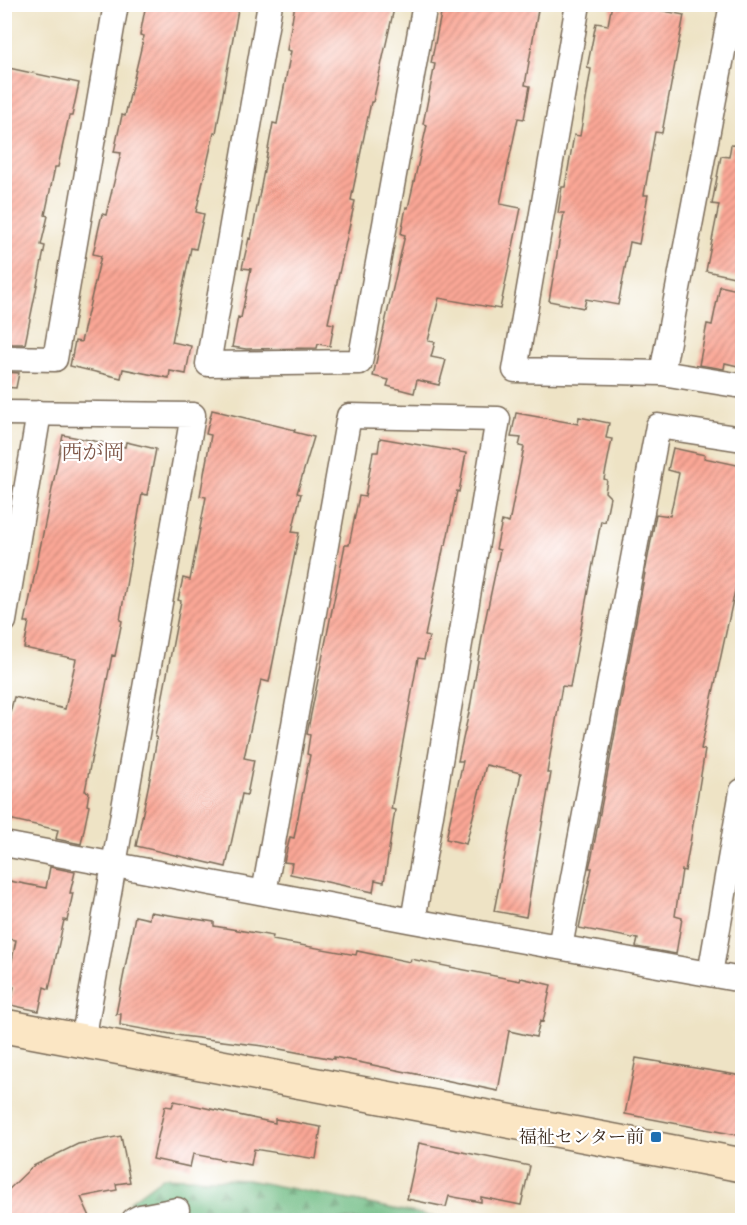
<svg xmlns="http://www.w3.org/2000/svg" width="747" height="1225" viewBox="0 0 747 1225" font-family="'IM FELL English','Noto Serif JP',serif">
<defs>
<pattern id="forest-firs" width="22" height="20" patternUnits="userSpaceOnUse" patternTransform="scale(1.5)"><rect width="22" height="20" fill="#6fbc84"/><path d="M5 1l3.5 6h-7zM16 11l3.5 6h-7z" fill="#5c996b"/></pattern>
<pattern id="building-hatch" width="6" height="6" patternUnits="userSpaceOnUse" patternTransform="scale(1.5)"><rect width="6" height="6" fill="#fba796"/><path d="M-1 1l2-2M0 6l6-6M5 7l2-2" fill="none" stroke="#cc887a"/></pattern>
</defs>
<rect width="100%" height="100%" fill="#fff"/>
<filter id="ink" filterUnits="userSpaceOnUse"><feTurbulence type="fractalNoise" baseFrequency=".0167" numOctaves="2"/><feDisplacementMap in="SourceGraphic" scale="12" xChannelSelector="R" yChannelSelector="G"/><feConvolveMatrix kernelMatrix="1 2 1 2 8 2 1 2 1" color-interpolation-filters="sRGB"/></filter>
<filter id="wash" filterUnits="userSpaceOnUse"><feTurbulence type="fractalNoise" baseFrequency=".008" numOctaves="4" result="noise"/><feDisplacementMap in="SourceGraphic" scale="24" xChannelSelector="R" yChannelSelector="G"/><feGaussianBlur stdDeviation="1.35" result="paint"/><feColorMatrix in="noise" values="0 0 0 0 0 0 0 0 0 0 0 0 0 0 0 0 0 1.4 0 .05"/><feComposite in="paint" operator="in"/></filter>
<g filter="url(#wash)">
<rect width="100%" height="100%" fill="#eee3c5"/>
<!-- forest -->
<path fill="url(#forest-firs)" stroke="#557351" stroke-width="1.5" d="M163,1177l85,3 202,40h-315l-6,-18z"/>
<g id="blocks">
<!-- building -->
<path fill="url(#building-hatch)" d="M146,4h93l-23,129h-2l-18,79 8,2 -8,35 -5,-1 -19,94 19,4 -5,28 -16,-3 -1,7 -46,-9 -2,9 -51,-12 5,-25 6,1 20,-86 -8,-2 9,-40 4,1 15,-62 -7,-1 8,-37 3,1 19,-80 -4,-1z
M295,4h100l-22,98h-2l-20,98 4,1 -27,122 6,1 -4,22 -12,-2 -1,4 -71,1 -14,-2 6,-30 3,1 10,-49 -9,-1 7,-30 2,1 22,-116 4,1 14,-73 -4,-1z
M443,4h96l-14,81 5,1 -6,33 -6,-1 -18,86 21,4 -21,101 -61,-11 -11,43 7,1 -4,15 15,3 -7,25 -22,-5 -3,13 -27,-7 2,-6 -16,-4 32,-141 -4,-1 5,-27 2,1 19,-83 -4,-1 12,-60 -4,-1z
M612,4h18l54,11 -22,118 -7,-1 -11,63h4l-9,49 -9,-2 -12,63 -32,-6 -2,9 -35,-7 15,-88h-6l4,-26h3l9,-52 6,1 11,-67 -4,-1 9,-45 12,2z
M4,67l75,16 -7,33h-3l-11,51h-3l-10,48 3,1 -7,29 4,1 -20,98h-21z
M731,145l11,1v113l-3,19 -33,-7 13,-66 -7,-1 9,-48 8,1z
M720,286l22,5v76l-17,-4 -1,6 -25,-4 8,-41 5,1z
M4,372l15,1 -3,15 -12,-1z
M212,410l83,20 -1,2 20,5 -17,56 4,1 -9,38 7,1 -30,149 -8,-2 -17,78 10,2 -7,35 -5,-1 -16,73 -90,-21 14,-68 7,-40 -2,-1 26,-136 -3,-1 5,-22 7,2 16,-83 -6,-1 11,-61 -5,-1z
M516,413l62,11 1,-7 30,6 -3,15 6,1 -8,40 3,1 -2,12 5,5 -5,25 -4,-1 -31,166 -8,-1 -15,87h4l-25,144 -32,-6 27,-138 -35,-8 -20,79 -20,-5 17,-78h-5l12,-53 14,-82 16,-76 -4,-1 6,-28 7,2 15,-76 -5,-1 2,-8 -10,-1z
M63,435l62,12 1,-5 30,7 -9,46 -5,-1 -22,126 2,1 -7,35 -3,-1 -27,136 4,1 -2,13 2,1 -8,38 -25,-5 2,-9 -54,-12v-81l10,-40 51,12 11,-50 -52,-11 5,-26h-4z
M380,438l86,15 -7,39 -2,-1 -11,54h-2l-19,91 4,1 -5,22 -6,-1 -27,151 4,1 -11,72 -9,-2 -2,12 -83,-18 2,-11 -8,-1 6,-25 4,1 16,-83 -3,-1 3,-19 -3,-1 38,-189h4l10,-49 6,1 8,-45h5z
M673,448l32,7 -1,3 38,8v75l-6,30 3,1 -38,177 4,1 -15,93 -5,28 -3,-1 -7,46 7,2 -6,36 -40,-7 2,-8 -59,-11 13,-60h-3l3,-12 64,-342 14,2 9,-43 -11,-3z
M50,867l25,5 -5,21h3l-6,28 -3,-1 -15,69 -5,-2 -5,24 -29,-6 4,-18 -7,-2 9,-45 -12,-2v-58l42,8z
M150,912l64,10v4l59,10 -1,4 84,15 1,-4 53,11 1,-3 109,22 1,-3 30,7 -8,37 -3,-1 -4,16 -27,-6 -11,60 -164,-34v2l-71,-13 -81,-10 -62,-11 1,-11h-5l19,-98 14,3z
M636,1058l106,18v60l-117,-22z
M174,1101l101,22v-4l46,8 -5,32 -62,-10 -3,16 -58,-11 -3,13 -37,-8 12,-53 7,1z
M121,1136l9,46 -14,2 1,6 -36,7 11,24h-88v-27l29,-28 45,-22z
M419,1143l111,23 -9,39 -40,-8v5l-32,-6 -3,11 -39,-8z"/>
</g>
</g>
<g filter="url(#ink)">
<use href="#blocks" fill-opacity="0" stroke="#7a6b58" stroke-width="1.5"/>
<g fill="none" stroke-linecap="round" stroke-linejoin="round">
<!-- street casing -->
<g stroke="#7a6b58" stroke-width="27">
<path id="street" d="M270,4l-62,360 152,-2 65,-358
M578,4l-63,366 147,3 80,13
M4,358l51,1 61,-355
M662,373l70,-369
M4,413l189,2 -110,626
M4,621l35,-208
M4,844l409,77 329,59
M264,893l85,-477 149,3 -85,502
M560,947l98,-521 84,13
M710,974l32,-183
M134,1220l6,-3 37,-7"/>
</g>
<!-- secondary casing -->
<g stroke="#7a6b58" stroke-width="36">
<path id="secondary" d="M4,1026l738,139"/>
</g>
<!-- street -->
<use href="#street" stroke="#fff" stroke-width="24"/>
<!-- secondary -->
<use href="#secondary" stroke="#fbe6c4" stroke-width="33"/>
</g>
</g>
<!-- markers -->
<rect fill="#1f6fb2" stroke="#fff" stroke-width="2" x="650" y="1131" width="12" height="12" rx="3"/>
<g text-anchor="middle" stroke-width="4.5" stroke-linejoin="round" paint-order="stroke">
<!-- poi labels -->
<g font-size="18" fill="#3b2a1e" stroke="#fff" text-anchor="end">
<text x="644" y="1143">福祉センター前</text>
</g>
<!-- quarter labels -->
<g font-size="21" fill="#7e5648" stroke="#fff">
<text x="93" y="459">西が岡</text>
</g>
</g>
<!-- margin -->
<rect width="747" height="1225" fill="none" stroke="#fff" stroke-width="24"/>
</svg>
